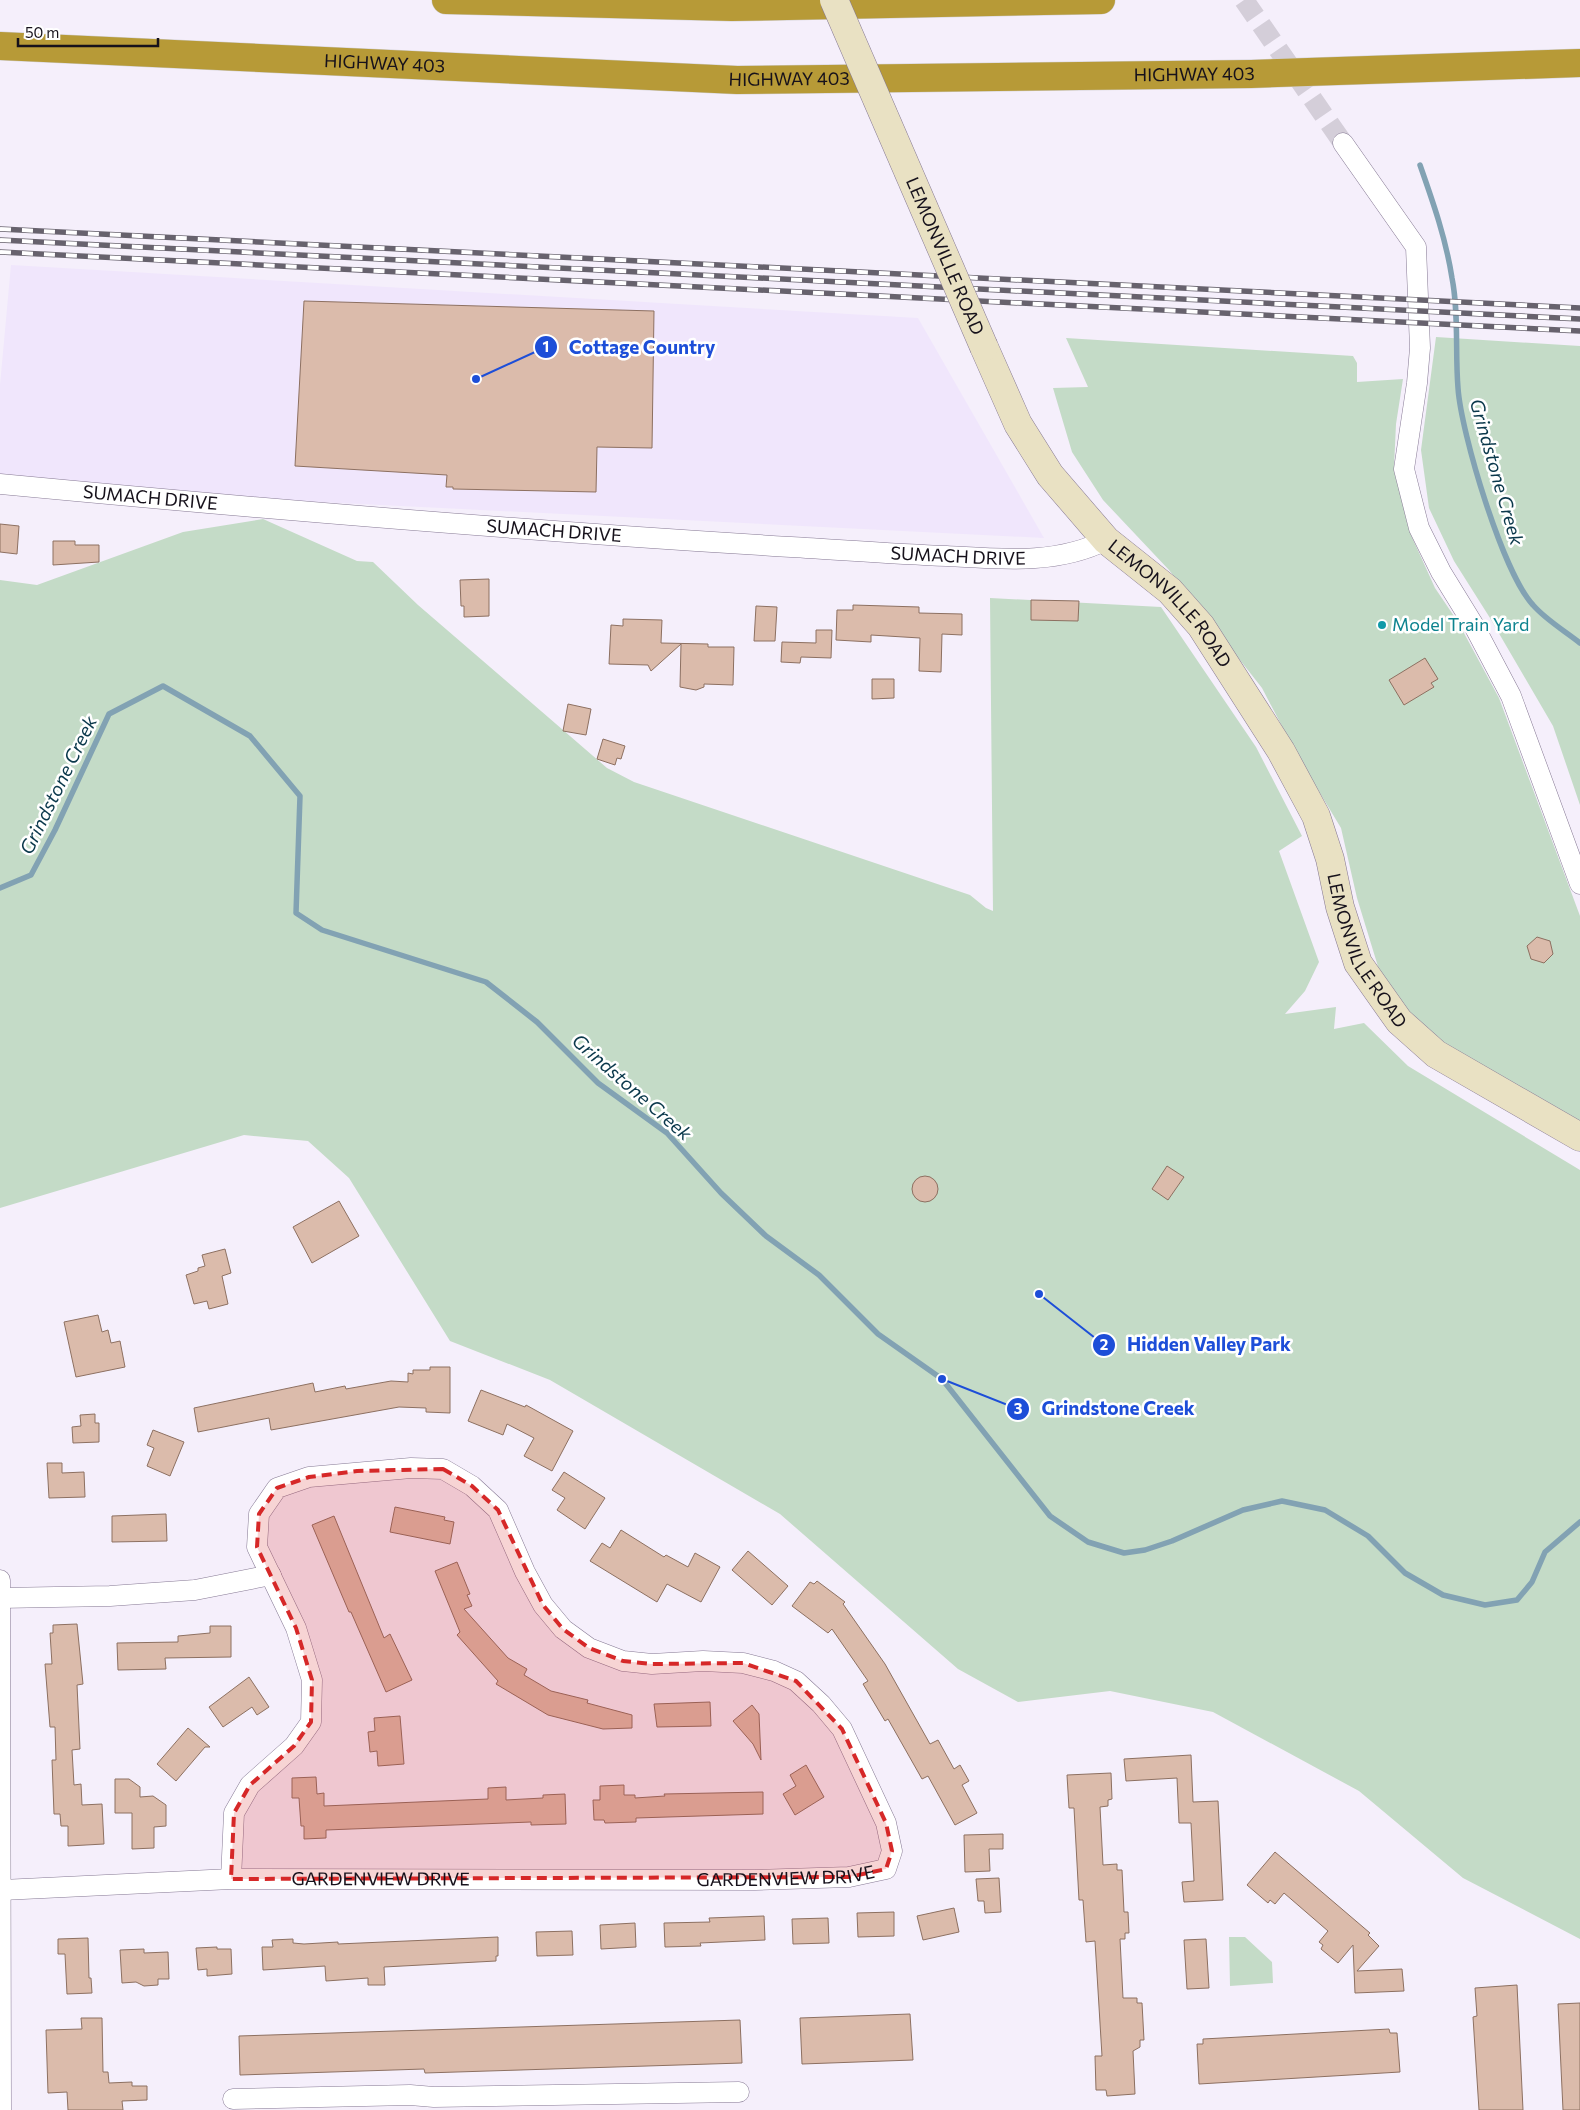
<svg xmlns="http://www.w3.org/2000/svg" width="1580" height="2110" viewBox="0 0 1580 2110" font-family="Commissioner,sans-serif">
<rect width="100%" height="100%" fill="#f5effb"/>
<!-- built -->
<path fill="#f0e6fc" d="M11,265l907,53 126,220 -1044,-52v-101z"/>
<!-- green -->
<path fill="#c4dbc7" d="M1436,337l144,9v459l-27,-79 -63,-108 -36,-57 -25,-53 -8,-58z
M1066,338l287,18 4,7v19l46,-3 -7,45 -2,43 17,68 24,53 23,34 41,76 81,218v208l-95,-51 -78,-55 -27,-45 -23,-75 -16,-70 -44,-73 -35,-67 -93,-118 -66,-70 -31,-48 -19,-64 35,-1z
M263,519l94,42 16,1 45,43 189,163 27,14 336,113 16,13 7,3 -3,-313 171,9 95,140 46,89 -23,15 40,111 -14,29 -20,23 51,-7 -2,22 30,-6 44,43 172,104v769l-117,-61 -104,-87 -146,-79 -103,-21 -92,11 -60,-33 -178,-155 -230,-134 -100,-39 -101,-163 -41,-37 -64,-6 -244,73v-628l37,5 146,-53z
M1229,1937h16l27,25 1,21 -43,3z"/>
<g fill="none" stroke-linecap="round" stroke-linejoin="round">
<!-- stream -->
<path stroke="#82a2b3" stroke-width="5.5" d="M1420,165c13,37 26,74 32,113 7,35 3,74 6,110 3,45 45,185 75,217 13,15 32,26 47,38
M0,888l31,-13 24,-45 54,-116 54,-28 87,50 50,60 -4,117 26,17 164,52 51,40 61,61 69,50 54,60 45,43 53,39 59,59 64,45 108,137 38,26 36,11 21,-3 27,-9 71,-31 39,-9 43,9 43,26 37,37 38,22 42,10 32,-5 15,-18 13,-30 35,-30"/>
</g>
<!-- building -->
<path fill="#dbbbab" stroke="#8d7061" d="M304,301l350,10 -2,137 -55,-1 -1,45 -143,-3v-2h-7l1,-12 -152,-9z
M0,524l19,2 -2,28 -17,-2z
M53,541h22v4h24v17l-46,3z
M489,579v37l-25,1v-11h-3l-1,-26z
M1031,600l48,1 -1,20 -47,-1z
M853,605l66,2v6l43,1v21l-20,-1 -1,38 -22,-1 1,-33 -49,-3v7l-35,-2 1,-30h16z
M756,606l21,1 -2,34h-21z
M623,619l39,1 -1,23 47,1v3h26l-1,38 -29,-1v3l-8,3 -16,-3 1,-43 -30,27 -3,-6 -39,-1 2,-39 12,1z
M816,630h16l-1,28 -30,-1 -1,6 -19,-1 1,-20 34,1z
M1425,658l13,21 -7,4 3,4 -30,18 -15,-25z
M872,679h22v19l-22,1z
M568,704l23,5 -5,26 -23,-4z
M603,739l22,7 -4,13 -4,-1 -2,7 -18,-6z
M1537,937l13,4 3,13 -9,9 -13,-4 -4,-13z
M1167,1166l17,11 -16,23 -16,-11z
M912 1189a13 13 0 1 1 26 0a13 13 0 1 1-26 0Z
M339,1201l20,35 -47,27 -19,-36z
M225,1249l6,24 -9,3 6,28 -19,5 -2,-8 -13,3 -8,-29 12,-4v-3l7,-2 -3,-11z
M98,1315l4,17 6,-2 3,13 9,-2 5,26 -49,10 -12,-55z
M430,1367h20v46l-24,-1v-4l-27,-1 -128,23 -2,-12 -71,14 -4,-24 119,-25 2,9 30,-6 1,3 45,-8 17,1v-9l5,1v-4h17z
M481,1390l44,17 1,-2 47,26 -21,40 -28,-15 10,-18 -27,-14 -4,11 -35,-14z
M95,1414v9h4v19l-26,1 -1,-16 9,-1 -1,-11z
M153,1430l31,12 -14,34 -23,-10 7,-18 -7,-3z
M47,1463h15v10l22,-1 1,25 -36,1z
M564,1472l41,26 -20,31 -28,-19 8,-12 -13,-8z
M395,1507l50,10 -1,3 10,2 -4,22 -60,-12z
M166,1514l1,27 -55,1v-26z
M334,1516l50,122 6,-4 22,46 -26,12 -35,-80h-2l-37,-87z
M621,1530l43,27 2,-2 22,12 7,-14 25,14 -19,35 -34,-18 -10,18 -67,-41 12,-18 8,5z
M748,1551l40,35 -16,19 -40,-35z
M457,1562l13,32 -3,1 5,11 -8,3 44,49 19,11 -3,6 27,16 37,9 -1,3 45,12v13l-29,1 -55,-14 -52,-31 2,-3 -41,-46 3,-3 -25,-61z
M817,1581l28,21 -2,2 42,60 45,80 8,-4 16,29 6,-4 9,16 -7,4 15,28 -22,12 -27,-49 -6,3 -34,-60 -3,2 -22,-37 5,-3 -36,-52 -4,4 -36,-27 18,-24 4,2z
M77,1624l6,60 -6,1 3,64 -8,1 2,35 7,-1 1,21 20,-1 2,40 -36,2v-20h-7l-1,-12h-6l-2,-54h4l-1,-33h-5l-5,-63h7l-2,-31h3v-8z
M210,1626h21v31l-66,1 1,11 -48,1 -1,-27 61,-1v-6l32,-3z
M249,1677l20,30 -12,8 -5,-8 -29,20 -14,-20z
M710,1702l1,24 -54,1 -3,-23z
M752,1705l7,9 2,46 -8,-16 -20,-23z
M400,1716l4,48 -26,2 -1,-15 -7,1 -2,-20 7,-1 -1,-13z
M188,1728l22,19h-5l-29,34 -19,-17z
M1191,1755l2,47 25,-1 5,99 -39,2 -2,-20 12,-1 -3,-58h-12l-2,-45 -51,3 -2,-22z
M806,1765l18,32 -29,18 -12,-21 13,-8 -6,-11z
M1111,1773l1,26 -4,1v6l-8,1 3,58 14,-1v6h5l2,42h4l1,21h-4v6h-5l3,59h14v5h5l2,37h-4v7l-7,4 2,43 -28,2 -1,-6h-10l-1,-34h7l-7,-115 -9,1 -3,-42h-4l-5,-92h-5l-2,-33z
M316,1777l1,17 7,-1v13l164,-7v-11l18,-1v13l37,-2v-3l22,-1 1,30 -35,1v-3l-205,8v8l-22,1v-13h-3l-2,-28h-7v-20z
M115,1779h14l11,8v10l13,-1 13,9v21l-12,1v21l-22,1v-36h-17z
M624,1785v10h11v3l30,-2 -1,-2 99,-2v22l-127,4v4l-31,1 -1,-3h-10l-1,-20h7v-14z
M1003,1834v15h-14l1,22 -25,1 -1,-37z
M1275,1852l95,81 -2,2 11,11 -22,25 45,-2 2,22 -49,2 -2,-48 -15,18 -17,-14 2,-4 -4,-3 9,-11 -44,-38 -9,11 -5,-4 -2,3 -21,-18z
M999,1878l2,34 -16,1 -1,-12h-6l-2,-22z
M954,1908l5,24 -36,8 -6,-24z
M894,1912v24l-36,1 -1,-24z
M764,1916l1,24 -65,3 1,3 -36,1 -1,-24 46,-1 -1,-4z
M828,1918l1,25 -36,1 -1,-25z
M635,1923l1,24 -35,2 -1,-24z
M572,1931l1,24 -36,1 -1,-24z
M498,1937v19h-2v5l-112,6 1,18h-17v-7l-42,3 -1,-15 -62,4 -1,-23h11l-1,-7 21,-1v4l11,1 34,-2v2z
M88,1938l1,40h2l1,15 -25,1 -2,-40h-7v-15z
M1206,1939l3,49 -22,1 -3,-49z
M217,1947v2h14l1,25 -25,2v-7l-9,1 -2,-22z
M144,1949v4l24,-1 1,27h-11v6l-14,1 -8,-4 -14,1 -2,-33z
M1517,1985l6,125h-44l-6,-93 4,-1 -2,-28z
M1580,2003v107h-17l-5,-106z
M910,2014l3,46 -111,4 -2,-46z
M81,2018h21l1,54h5l1,11 23,-1v4h15v14l-25,1 1,9h-55l-1,-18 -19,1 -2,-63 36,-1z
M740,2020l2,43 -317,10 -1,-4 -184,6 -1,-39z
M1389,2029l1,4h7l3,39 -201,12 -2,-40h6v-5z"/>
<g fill="none" stroke-linecap="round" stroke-linejoin="round">
<!-- street-tunnel -->
<path stroke="#d4ced9" stroke-width="20" stroke-dasharray="20 10" stroke-linecap="butt" d="M1244,0l99,143"/>
<!-- street casing -->
<g stroke="#867994" stroke-width="21">
<g id="street">
<path d="M1343,143l73,104 4,101 -3,35 -13,86 15,59 22,44 32,52 38,72 69,188"/>
<path id="s1" d="M0,484c263,25 527,47 791,63 52,3 104,7 156,9 53,3 110,9 159,-16"/>
<path d="M0,1580l1,530"/>
<path d="M0,1598l110,-2 85,-6 76,-15"/>
<path id="s2" d="M2,1890l229,-11 524,1 94,-3 37,-8 6,-18 -6,-28 -44,-94 -21,-25 -25,-23 -22,-10 -31,-8 -40,-2 -51,3 -29,-3 -34,-13 -26,-19 -20,-24 -18,-33 -27,-62 -26,-24 -29,-17 -32,-1 -102,9 -32,11 -18,26 -2,33 39,81 16,52 -1,42 -17,24 -44,39 -16,28 -3,66"/>
<path d="M233,2099l177,-4 24,2 305,-5"/>
</g>
</g>
<!-- secondary casing -->
<g stroke="#867994" stroke-width="29">
<g id="secondary">
<path id="s3" d="M984,347l34,77 32,51 56,65 64,51 31,35 80,125 35,65 14,43 10,48 18,56 41,58 37,33 144,83"/>
</g>
</g>
<!-- highway casing -->
<g stroke="#d0cfd1" stroke-width="29">
<g id="highway">
<path d="M446,0l286,7 369,-7"/>
<path id="s4" d="M0,46l737,34 514,-6 329,-11"/>
</g>
</g>
<!-- street -->
<use href="#street" stroke="#fff" stroke-width="20"/>
<!-- secondary -->
<use href="#secondary" stroke="#e9e1c3" stroke-width="28"/>
<!-- highway -->
<use href="#highway" stroke="#b79a37" stroke-width="28"/>
<!-- rail casing -->
<g stroke="#67626d" stroke-width="5.5">
<path id="rail" d="M0,229l1580,79
M0,240l1580,79
M0,252l1580,79"/>
</g>
<!-- rail -->
<use href="#rail" stroke="#fff" stroke-width="4" stroke-dasharray="11" stroke-linecap="butt"/>
<!-- secondary-bridge casing -->
<g stroke="#867994" stroke-width="29" stroke-linecap="butt">
<g id="secondary-bridge">
<path id="s5" d="M834,0l150,347"/>
</g>
</g>
<!-- secondary-bridge -->
<use href="#secondary-bridge" stroke="#e9e1c3" stroke-width="28"/>
</g>
<!-- marked area -->
<path fill="#d62828" fill-opacity="0.2" stroke="#d62828" stroke-width="4" stroke-dasharray="10 6" stroke-linejoin="round" d="M443,1469l29,17 26,24 45,95 20,24 26,19 34,13 29,3 91,-1 53,18 46,48 44,94 6,28 -6,18 -37,8 -618,2 3,-66 16,-28 44,-39 17,-24 1,-42 -16,-52 -39,-81 2,-33 18,-26 32,-11 48,-6z"/>
<!-- markers -->
<circle fill="#0f9aa8" stroke="#fff" stroke-width="2" cx="1382" cy="625" r="5"/>
<g text-anchor="middle" stroke-width="5" stroke-linejoin="round" paint-order="stroke">
<!-- street labels -->
<g font-size="18" fill="#16111b" stroke="#fff">
<text dy="6" stroke="none"><textPath href="#s4" startOffset="385">HIGHWAY 403</textPath></text>
<text dy="6" stroke="none"><textPath href="#s4" startOffset="1195">HIGHWAY 403</textPath></text>
<text dy="6" stroke="none"><textPath href="#s4" startOffset="790">HIGHWAY 403</textPath></text>
<text dy="6" stroke="none"><textPath href="#s5" startOffset="279">LEMONVILLE ROAD</textPath></text>
<text dy="6" stroke="none"><textPath href="#s1" startOffset="151">SUMACH DRIVE</textPath></text>
<text dy="6" stroke="none"><textPath href="#s1" startOffset="556">SUMACH DRIVE</textPath></text>
<text dy="6" stroke="none"><textPath href="#s1" startOffset="961">SUMACH DRIVE</textPath></text>
<text dy="6" stroke="none"><textPath href="#s3" startOffset="321">LEMONVILLE ROAD</textPath></text>
<text dy="6" stroke="none"><textPath href="#s3" startOffset="726">LEMONVILLE ROAD</textPath></text>
<text dy="6" stroke="none"><textPath href="#s2" startOffset="784">GARDENVIEW DRIVE</textPath></text>
<text dy="6" stroke="none"><textPath href="#s2" startOffset="379">GARDENVIEW DRIVE</textPath></text>
</g>
<!-- culture labels -->
<g font-size="18" fill="#0d838f" stroke="#fff" text-anchor="start">
<text x="1392" y="631">Model Train Yard</text>
</g>
<!-- water labels -->
<g font-size="19" font-style="italic" fill="#0a384b" stroke="#fff">
<text transform="translate(1497 472) rotate(74)" y="7">Grindstone Creek</text>
<text transform="translate(58 785) rotate(-64)" y="7">Grindstone Creek</text>
<text transform="translate(632 1087) rotate(41)" y="7">Grindstone Creek</text>
</g>
</g>
<!-- callouts -->
<path fill="none" stroke="#1d4ed8" stroke-width="2" d="M476 379L546 347M1039 1294L1104 1345M942 1379L1018 1409"/>
<g fill="#1d4ed8" stroke="#fff" stroke-width="2">
<circle cx="476" cy="379" r="5"/>
<circle cx="1039" cy="1294" r="5"/>
<circle cx="942" cy="1379" r="5"/>
<circle cx="546" cy="347" r="12"/>
<circle cx="1104" cy="1345" r="12"/>
<circle cx="1018" cy="1409" r="12"/>
</g>
<g font-size="15" text-anchor="middle" font-weight="bold" fill="#fff">
<text x="546" y="352">1</text>
<text x="1104" y="1350">2</text>
<text x="1018" y="1414">3</text>
</g>
<g font-size="19" text-anchor="middle" font-weight="bold" fill="#1d4ed8" stroke="#fff" stroke-width="5" stroke-linejoin="round" paint-order="stroke">
<text x="642" y="354">Cottage Country</text>
<text x="1209" y="1351">Hidden Valley Park</text>
<text x="1118" y="1415">Grindstone Creek</text>
</g>
<!-- scale -->
<path d="M18 38v8h140v-8" fill="none" stroke="#16111b" stroke-width="2.5"/>
<text x="25" y="38" font-size="15" fill="#16111b" stroke="#ffffff" stroke-width="4" paint-order="stroke">50 m</text>
</svg>
